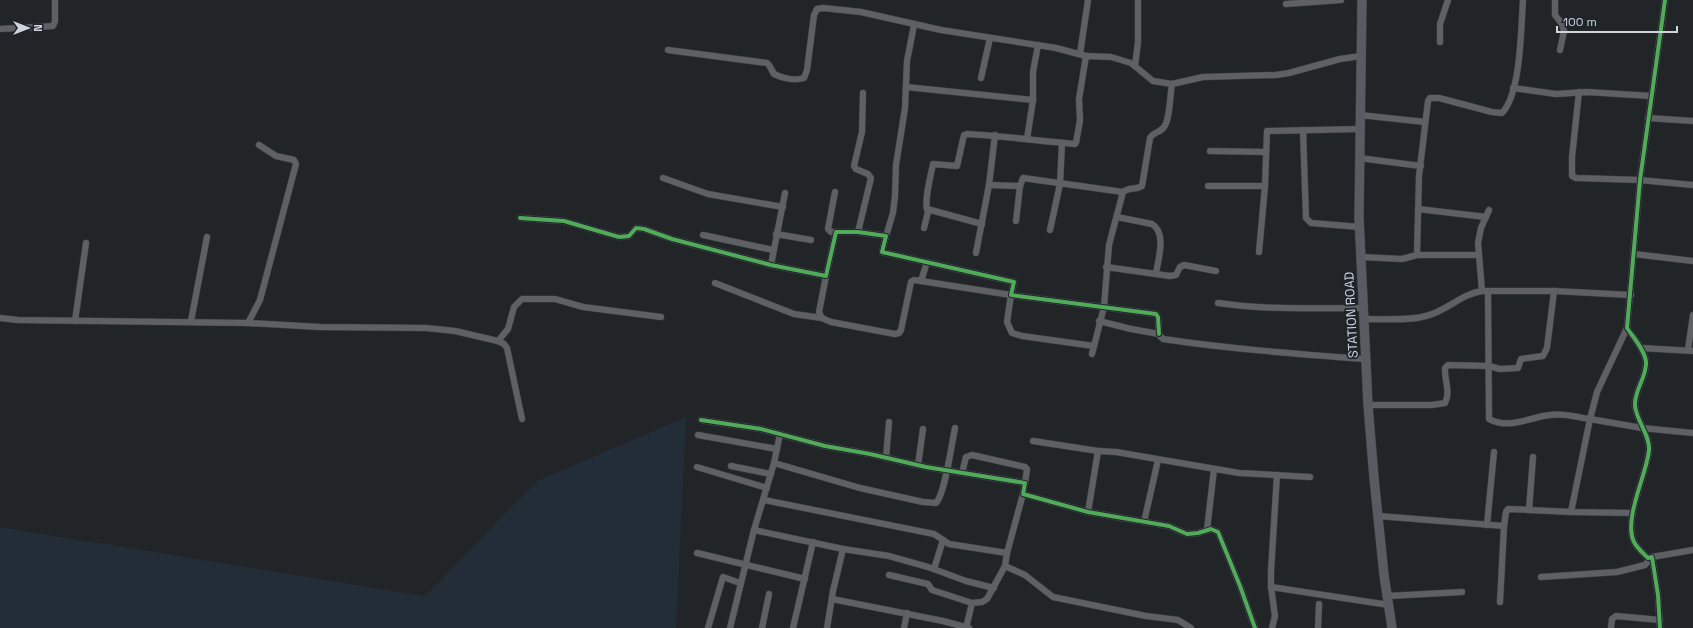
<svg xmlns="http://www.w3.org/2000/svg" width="1693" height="628" viewBox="0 0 1693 628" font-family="'Space Grotesk',sans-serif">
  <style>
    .built { fill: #232d38 }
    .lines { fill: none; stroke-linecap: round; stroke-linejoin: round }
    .minor-casing { stroke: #3f4245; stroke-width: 7 }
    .secondary-casing { stroke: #3f4245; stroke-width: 10 }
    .minor { stroke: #5e6063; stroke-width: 6 }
    .secondary { stroke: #585c60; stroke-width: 9 }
    .cycleway-casing { stroke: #1e242c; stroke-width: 6 }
    .cycleway { stroke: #51ab58; stroke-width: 4 }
    .labels { text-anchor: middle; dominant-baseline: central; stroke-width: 3.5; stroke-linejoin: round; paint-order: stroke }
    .street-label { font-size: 13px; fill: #d0d5da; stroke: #1e242c }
  </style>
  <rect width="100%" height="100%" fill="#222528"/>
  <polygon class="built" points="686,417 676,628 0,628 0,527 425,596 537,481"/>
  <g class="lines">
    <g class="minor-casing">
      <g id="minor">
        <polyline points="1555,0 1555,15 1562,24 1564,31 1560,50"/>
        <polyline points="1286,4 1341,0"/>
        <polyline points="0,29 53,26 55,21 55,0"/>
        <polyline points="1440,42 1440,24 1448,0"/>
        <path d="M668,50L767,63L769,65L774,74C782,78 794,81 804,78L807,70L814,15L817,9L823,8L861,12L941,30L1056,48L1086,56"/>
        <polyline points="1080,54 1088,0"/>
        <polyline points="1135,66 1138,42 1138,0"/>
        <polyline points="981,78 990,38"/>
        <polyline points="906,87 1033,100"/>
        <polyline points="1513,88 1556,94 1587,92 1651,96"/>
        <polyline points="1579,92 1572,157 1572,176 1576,178 1640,180 1693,185"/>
        <polyline points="1360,115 1425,122"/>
        <polyline points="1648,118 1693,121"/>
        <polyline points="1303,130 1306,218 1311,223 1360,227"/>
        <polyline points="1027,139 1033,100 1033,72 1038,45"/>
        <polyline points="259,145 276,156 294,160 296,164 260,300 248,323 320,327 426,328 455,331 498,341 504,344 507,348 522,419"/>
        <polyline points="1210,151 1266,152"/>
        <polyline points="1359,158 1421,166"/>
        <polyline points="663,178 708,194 783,207"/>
        <polyline points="989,185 1020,186"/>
        <polyline points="1208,186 1265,186 1267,131 1360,129"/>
        <polyline points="835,192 828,229 831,232 836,232"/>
        <polyline points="927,209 982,224"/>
        <polyline points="1418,209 1486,217"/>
        <path d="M1117,217L1152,224C1167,233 1158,259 1156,274"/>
        <polyline points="520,218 564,221 619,237 629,236 636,228 644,229 672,239 771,265 826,276 836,232 858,232 886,236 882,252 1014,282 1011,295 1156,314 1158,317 1159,334"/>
        <polyline points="1016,221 1020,186 1023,178 1123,192"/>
        <path d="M924,228L928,212C923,203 931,175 933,164L957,166L964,135L967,134C1003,136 1039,141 1075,144L1076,143L1080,120L1079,99L1086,56L1111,57L1131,63L1153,81L1172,84"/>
        <polyline points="1050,230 1060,184 1062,143"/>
        <polyline points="858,232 871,178 868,174 856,169 854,166 862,132 863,93"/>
        <polyline points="776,234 811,240"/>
        <polyline points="703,235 773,250"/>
        <polyline points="886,236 893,213 895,196 896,165 905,108 907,61 914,25"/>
        <polyline points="1259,252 1265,186"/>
        <polyline points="976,253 989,185 995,135"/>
        <polyline points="1634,254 1693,261"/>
        <path d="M1417,255L1419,176L1428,101L1430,98H1439L1492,112L1502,113C1521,94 1521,27 1523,0"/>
        <polyline points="1361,257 1402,259 1417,255 1479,255"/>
        <polyline points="771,265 785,193"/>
        <polyline points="1106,267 1170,276 1176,275 1180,267 1184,265 1216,271"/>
        <polyline points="826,276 819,312 822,318 831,322 895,334 899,333 901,330 911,282 914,280 921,281 927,262"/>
        <polyline points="921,281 1011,295 1007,322 1012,333 1022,336 1094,346"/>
        <polyline points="715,283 794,314 822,318"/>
        <polyline points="1482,291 1478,243 1481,228 1489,210"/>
        <path d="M1488,291L1489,419C1509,430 1530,417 1550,415C1564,413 1576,417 1590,419L1597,392L1627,328"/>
        <path d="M1218,303C1266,310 1315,308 1364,308"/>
        <path d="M0,318L18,320C95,321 172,322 248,323"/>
        <path d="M1364,319C1384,319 1407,321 1426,316C1447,311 1461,294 1482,291H1554L1631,295"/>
        <polyline points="75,321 86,243"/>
        <polyline points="191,321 207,237"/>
        <path d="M1099,321L1131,329L1159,334L1160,336L1163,339C1230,349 1298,354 1366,359"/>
        <polyline points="498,341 508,329 514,307 522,299 555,299 583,307 661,317"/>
        <polyline points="1641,348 1693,351"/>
        <polyline points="1688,350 1693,315"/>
        <path d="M1092,354L1104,307L1109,245L1123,192C1129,187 1136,190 1142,186L1150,138C1153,132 1160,133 1164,127C1170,120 1170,94 1172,84L1203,77L1276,75L1289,73L1340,59L1361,56"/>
        <path d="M1368,405H1432L1445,403C1451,392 1444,379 1445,368L1448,365L1489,366L1500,369L1518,368L1521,359L1543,356L1547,348L1554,291"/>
        <polyline points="701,420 761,429 825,446 870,454 926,467 1025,483 1023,494 1088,512 1169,526 1187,534 1198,533 1211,529 1218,532 1240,586 1255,628"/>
        <polyline points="698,435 777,449"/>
        <polyline points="1033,441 1098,451"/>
        <polyline points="886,458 889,422"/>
        <path d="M774,463L860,488L923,502L936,503C945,494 952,442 955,428"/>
        <polyline points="918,465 923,429"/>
        <polyline points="731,466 771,474"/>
        <polyline points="697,467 767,488"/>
        <polyline points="962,473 966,457 972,455 1025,467 1027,469 1025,483"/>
        <polyline points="764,500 934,534 949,544 1007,553 1005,566 987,599 982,602 972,603 966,628"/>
        <polyline points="1529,510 1533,457"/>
        <polyline points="1088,512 1098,451 1116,452 1239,473 1310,477"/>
        <polyline points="1633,513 1571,512 1590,419 1642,428 1693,433"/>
        <polyline points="1378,516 1504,526 1500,602"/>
        <polyline points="1144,522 1158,460"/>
        <polyline points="1487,525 1494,452"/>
        <polyline points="1504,526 1506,512 1508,509 1571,512"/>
        <polyline points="754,530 843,549"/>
        <polyline points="1207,530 1214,469"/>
        <polyline points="697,553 805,579"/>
        <polyline points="1007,553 1023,494"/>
        <polyline points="1005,566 1025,575 1053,597 1146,616 1178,620 1191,628"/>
        <polyline points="934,569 943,540"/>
        <polyline points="889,575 928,584 932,590 972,603"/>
        <polyline points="1541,577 1617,572 1645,565 1652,557 1693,550"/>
        <polyline points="1271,587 1389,605"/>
        <polyline points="1388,596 1462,592"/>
        <polyline points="832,599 943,621 969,628"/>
        <polyline points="708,628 723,577 740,583"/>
        <polyline points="730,628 754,530 774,463 780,434"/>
        <polyline points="762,628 769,594"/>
        <polyline points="793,628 813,542"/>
        <polyline points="827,628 833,591 843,549 889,556 928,567 966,581 994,588"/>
        <polyline points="904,628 907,613"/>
        <polyline points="1272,628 1275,616 1271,587 1271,571 1277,475"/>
        <polyline points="1318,628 1319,604"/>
        <polyline points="1611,628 1612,619 1616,616 1660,620"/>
        <path d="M1660,628L1658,595L1652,557L1648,558C1643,553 1637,548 1634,542C1623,519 1647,474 1649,450C1650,435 1637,422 1635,406C1634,390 1647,377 1646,362C1645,350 1633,337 1627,328L1640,180L1665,0"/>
      </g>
    </g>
    <g class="secondary-casing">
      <polyline id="secondary" points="1362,0 1359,217 1368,405 1374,478 1384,575 1392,628"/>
    </g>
    <use href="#minor" class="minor"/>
    <use href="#secondary" class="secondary"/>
    <g class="cycleway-casing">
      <g id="cycleway">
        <polyline points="520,218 564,221 619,237 629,236 636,228 644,229 672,239 771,265 826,276 836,232 858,232 886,236 882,252 1014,282 1011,295 1156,314 1158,317 1159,334"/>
        <polyline points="701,420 761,429 825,446 870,454 926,467 1025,483 1023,494 1088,512 1169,526 1187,534 1198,533 1211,529 1218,532 1240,586 1255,628"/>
        <path d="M1660,628L1658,595L1652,557L1648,558C1643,553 1637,548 1634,542C1623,519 1647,474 1649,450C1650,435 1637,422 1635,406C1634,390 1647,377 1646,362C1645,350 1633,337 1627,328L1640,180L1665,0"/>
      </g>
    </g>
    <use href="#cycleway" class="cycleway"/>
  </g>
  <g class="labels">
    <g class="street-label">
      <text transform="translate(1351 315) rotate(-93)">STATION ROAD</text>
    </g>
  </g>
  <g transform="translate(28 28) rotate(90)" stroke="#1e242c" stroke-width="3" paint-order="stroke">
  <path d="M0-3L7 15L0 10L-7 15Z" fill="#d0d5da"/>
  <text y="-6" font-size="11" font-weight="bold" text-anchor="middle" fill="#d0d5da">N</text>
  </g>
  <path d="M1557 26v6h120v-6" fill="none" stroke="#d0d5da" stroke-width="2"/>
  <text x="1563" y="26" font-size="12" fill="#d0d5da" stroke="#1e242c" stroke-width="3" paint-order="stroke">100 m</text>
</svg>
